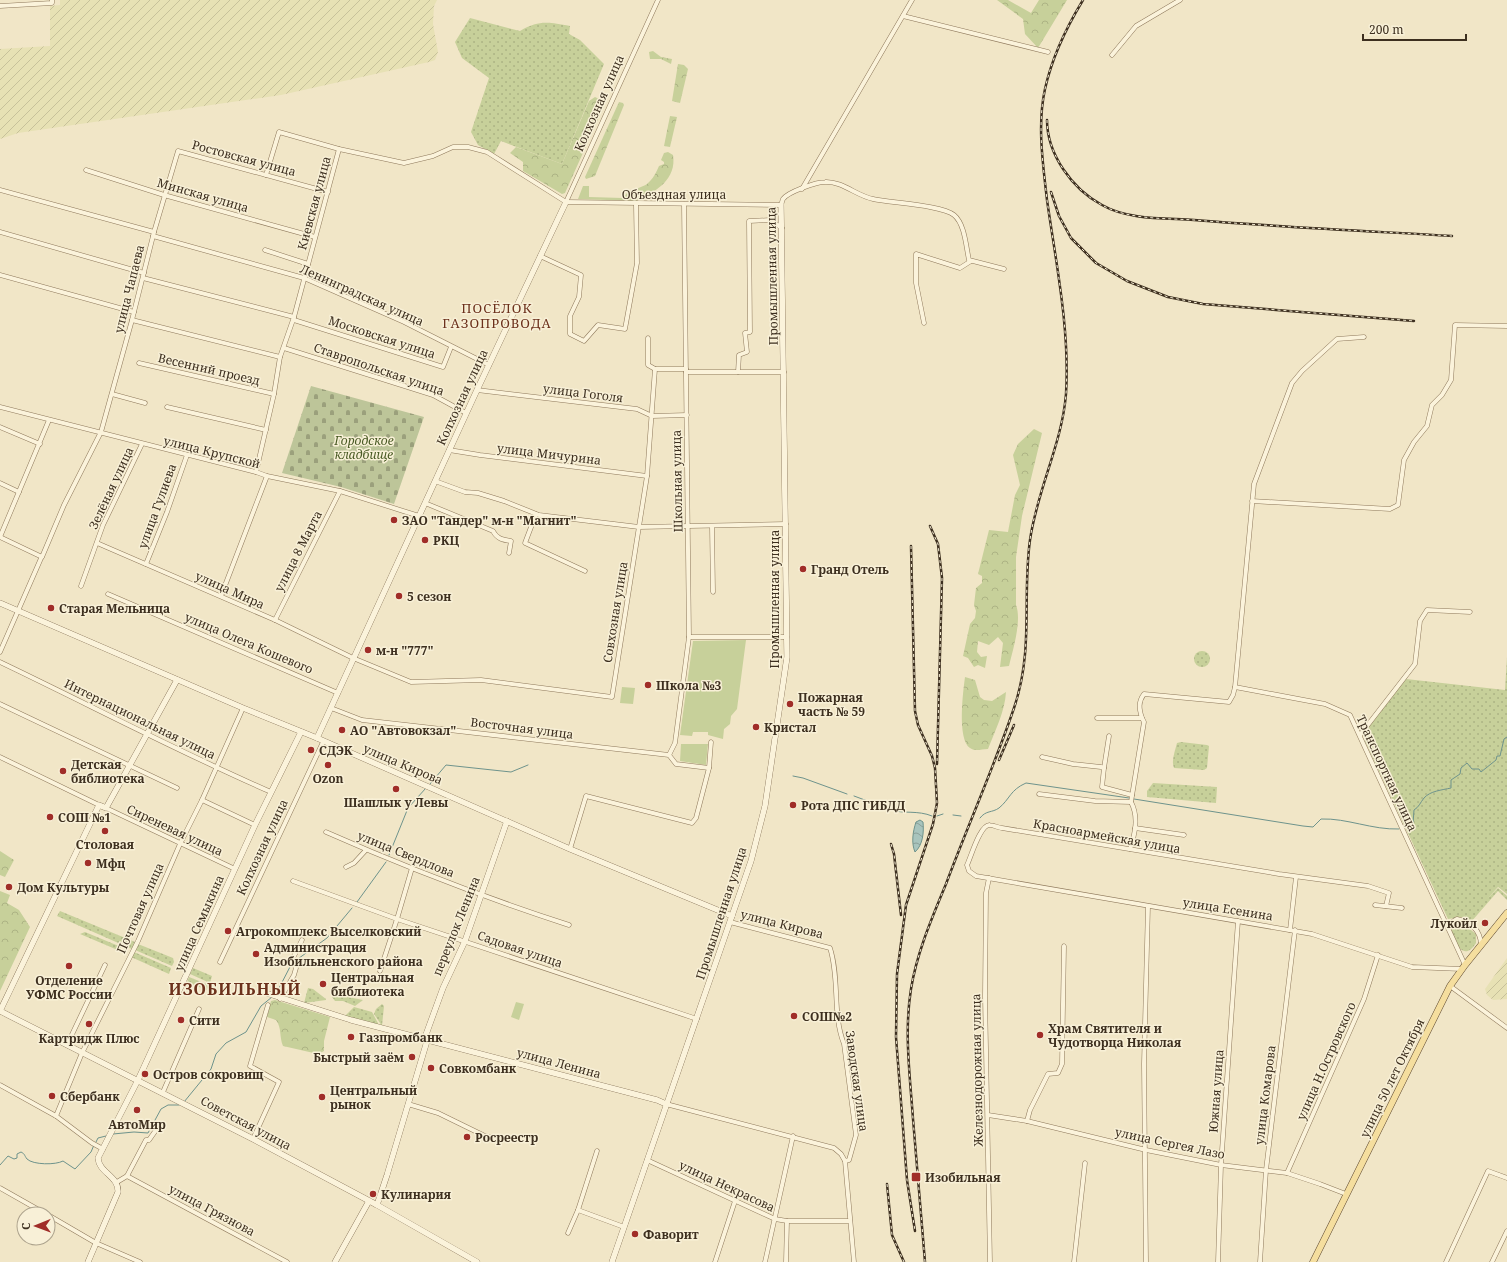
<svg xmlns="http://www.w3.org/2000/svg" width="1507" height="1262" viewBox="0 0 1507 1262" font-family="'Noto Serif',serif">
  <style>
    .farmland { fill: url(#farmland-furrows) }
    .grass { fill: url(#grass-dots) }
    .forest { fill: url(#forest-crowns) }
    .cemetery { fill: url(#cemetery-stones) }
    .pitch { fill: #c7d09a }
    .water { fill: url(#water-waves); stroke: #6e938c }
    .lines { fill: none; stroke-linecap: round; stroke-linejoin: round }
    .stream { stroke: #6e938c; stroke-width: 1 }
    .street-casing { stroke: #8e785b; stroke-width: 5 }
    .secondary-casing { stroke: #70593e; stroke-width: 6 }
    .primary-casing { stroke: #5b462f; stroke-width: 7 }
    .street { stroke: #fbf3db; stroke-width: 4 }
    .secondary { stroke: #fbf3db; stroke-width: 5.5 }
    .primary { stroke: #f5de9e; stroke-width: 6 }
    .rail-casing { stroke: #3d2f1f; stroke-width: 2.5 }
    .rail { stroke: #f8f0d7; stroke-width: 1; stroke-dasharray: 3; stroke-linecap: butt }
    .poi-dot { fill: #a02d28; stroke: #f8f0d7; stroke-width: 1.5 }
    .labels { text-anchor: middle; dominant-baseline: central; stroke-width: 3; stroke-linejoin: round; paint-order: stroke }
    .street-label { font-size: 12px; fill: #3d2f1f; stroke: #f8f0d7 }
    .park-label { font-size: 12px; font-style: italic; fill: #4a5b25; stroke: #f8f0d7 }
    .poi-label { font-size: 12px; font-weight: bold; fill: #3d2f1f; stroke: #f8f0d7; text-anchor: start }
    .neighbourhood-label { font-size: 13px; letter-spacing: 1px; fill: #6c311c; stroke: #f8f0d7 }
    .district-label { font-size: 16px; font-weight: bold; letter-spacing: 1px; fill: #6c311c; stroke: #f8f0d7 }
  </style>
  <defs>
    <pattern id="farmland-furrows" width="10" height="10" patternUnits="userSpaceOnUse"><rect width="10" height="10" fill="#e7e1b4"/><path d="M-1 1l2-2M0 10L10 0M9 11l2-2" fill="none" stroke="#c7c19a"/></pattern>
    <pattern id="grass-dots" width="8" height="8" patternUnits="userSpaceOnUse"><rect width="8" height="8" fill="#c7d09a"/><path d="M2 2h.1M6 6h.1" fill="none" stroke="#acb384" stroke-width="1.8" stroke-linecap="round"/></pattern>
    <pattern id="forest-crowns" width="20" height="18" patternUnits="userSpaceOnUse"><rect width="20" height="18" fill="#c7d09a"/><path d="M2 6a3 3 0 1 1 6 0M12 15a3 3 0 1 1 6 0" fill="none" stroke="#acb384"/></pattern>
    <pattern id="cemetery-stones" width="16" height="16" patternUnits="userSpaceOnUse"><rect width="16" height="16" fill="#bdc599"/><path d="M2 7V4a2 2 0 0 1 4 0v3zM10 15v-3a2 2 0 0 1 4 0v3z" fill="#9ba07c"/></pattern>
    <pattern id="water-waves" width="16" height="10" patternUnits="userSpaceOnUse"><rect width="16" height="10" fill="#a8c4bd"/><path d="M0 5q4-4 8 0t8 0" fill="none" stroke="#8aa099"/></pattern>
  </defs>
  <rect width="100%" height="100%" fill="#f1e6c7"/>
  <g class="farmland">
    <polygon points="60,0 437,0 434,6 433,24 438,52 435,60 429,62 281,95 18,133 0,139 0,49 50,46 50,6 60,5"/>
    <polygon points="1507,958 1507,999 1493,1000 1487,995 1485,989"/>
  </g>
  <g class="grass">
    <path d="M470,18L520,31C539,20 548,22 570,26L569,34L580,40L604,64L562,164L501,141L494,154L478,145L471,132L489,78L462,58L455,42Z"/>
    <circle cx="1202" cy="659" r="8"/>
    <path d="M1507,657V894L1498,887L1488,898L1498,888L1507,896V900L1498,891L1471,922L1461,917L1448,919L1365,741C1364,724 1395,693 1406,679L1505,690Z"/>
    <path d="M1181,742L1207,745L1209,746L1207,768L1204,770L1174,768C1171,761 1175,751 1177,743Z"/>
    <polygon points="1153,783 1217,787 1216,803 1147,797 1147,791"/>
    <polygon points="60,911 135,942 132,949 57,916"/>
    <path d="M1456,921L1462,923L1476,934V943C1463,964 1453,940 1450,927L1452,923Z"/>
    <polygon points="85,932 121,947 120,951 80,934"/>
    <polygon points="138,944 173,958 174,962 172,966 135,950"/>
    <polygon points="134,952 171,968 169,974 131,957"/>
    <polygon points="193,968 212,976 210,983 190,974"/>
    <polygon points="189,977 209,985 207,990 187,982"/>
    <polygon points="308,988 313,989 326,999 326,1000 304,1003"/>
    <polygon points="333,994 363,1000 355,1006 343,1001 335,1001 332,997"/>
    <polygon points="382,1004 384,1006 382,1026 374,1014 376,1009"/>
    <polygon points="354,1007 372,1012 379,1025 345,1016"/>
  </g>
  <g class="forest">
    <polygon points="997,0 1008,0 1031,13 1039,0 1067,0 1038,48 1025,34 1023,19"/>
    <polygon points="653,51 661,57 672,59 671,64 661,59 650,59 649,52"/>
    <polygon points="678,64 684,65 688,69 680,103 672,101"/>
    <polygon points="595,97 603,101 604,106 565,193 562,194 523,171 523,162 510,153 516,147 562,164 589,101"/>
    <polygon points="619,102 623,103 624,105 595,176 586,179 585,177"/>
    <polygon points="670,116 677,117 670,147 664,146"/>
    <path d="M668,152L673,155C677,179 656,192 636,201L578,199L583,186H589V197L623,198C632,186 636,191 647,184C653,179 656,173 659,166L664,164V162L661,160L664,153Z"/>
    <path d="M1034,429L1042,433L1022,516L1016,557V605C1022,620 1013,650 1009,666L1000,667L1003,643L998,637L989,645L978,641L977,652L981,657L987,656L985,668L978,665L974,667L968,658L963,656L970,624L975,618L976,611L974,605L976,588L982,583V576L978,574L989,530L1008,532L1015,495L1020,485L1013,455L1018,444Z"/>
    <path d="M965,677L975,680L980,697L984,700L992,701L1006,692C1005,711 995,731 988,749C981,749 976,752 970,748C957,739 963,692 965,677Z"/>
    <polygon points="0,851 14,860 5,877 0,875"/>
    <polygon points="0,891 10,895 7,903 19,910 30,927 0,991"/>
    <path d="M275,1000L330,1017L324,1041V1051L318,1054L283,1046C279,1037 282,1028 276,1020L267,1017L271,1001Z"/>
  </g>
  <polygon class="cemetery" points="311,386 424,417 394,504 341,487 282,473"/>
  <g class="pitch">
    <polygon points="746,640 737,709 731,716 730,724 724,729 723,739 708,735 708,732 693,732 692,736 680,735 693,641"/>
    <polygon points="622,687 635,688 633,704 620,703"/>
    <polygon points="681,744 708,744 706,765 680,761"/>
    <polygon points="516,1002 524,1004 519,1020 511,1017"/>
  </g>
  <path class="water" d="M920,820L923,822C924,832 923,845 915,852C911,843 913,831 916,822Z"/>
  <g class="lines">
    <g class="stream">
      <polyline points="793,776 803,778 847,794"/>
      <polyline points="430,784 446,765 511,772 528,765"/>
      <path d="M854,796C867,801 880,805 892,810C903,814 918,810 932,816"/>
      <path d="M1134,799L1303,826L1313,827L1321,819C1347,818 1372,830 1399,829"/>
      <polyline points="953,815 961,816"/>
      <polyline points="937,816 943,814"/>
      <path d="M980,818C986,810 992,813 999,808C1010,799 1010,790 1026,783L1129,798"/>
      <path d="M1407,826L1413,824L1414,810C1419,807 1420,803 1424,798C1430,791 1442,790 1451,788V780L1460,774L1461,768L1467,763L1472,769H1479L1481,772L1496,760L1497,756H1500L1504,739L1507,737"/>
      <polyline points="389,855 408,808 426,788"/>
      <polyline points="357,902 386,862"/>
      <polyline points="295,961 327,938 352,908"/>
      <polyline points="276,994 292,963"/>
      <polyline points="184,1102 211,1069 216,1054 226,1043 246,1032 261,1006 272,997"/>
      <polyline points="113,1134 134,1132 148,1133 161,1109 168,1105 179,1105"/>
      <polyline points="96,1142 98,1138 106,1136"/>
      <path d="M0,1165L8,1156L14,1159L17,1158V1154L21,1152C25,1154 24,1155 27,1159C33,1165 56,1165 63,1161L75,1169L91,1152L94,1145"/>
    </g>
    <g class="street-casing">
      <g id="street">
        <polyline points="0,6 52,3 52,0"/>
        <polyline points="903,16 1048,52"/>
        <polyline points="1112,55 1136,26 1180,0"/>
        <polyline points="86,170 164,195 315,237"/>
        <polyline points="266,175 279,132 339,149 404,163 433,156 453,147 468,147 487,152 566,202"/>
        <polyline points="802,189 912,0"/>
        <polyline points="0,190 154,232"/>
        <path d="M566,202L781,205C782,203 782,201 783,199C788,192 816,182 825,182C842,181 857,196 873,199C891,203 942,205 954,215C965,224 966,247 969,260L1004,269"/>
        <polyline points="566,202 658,0"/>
        <polyline points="0,232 144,273"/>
        <polyline points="153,236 304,278 404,322 489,365"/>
        <polyline points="265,250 308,264"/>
        <polyline points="540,256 581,275 579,297 570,316 570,334 584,341 598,325 625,329 637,263 636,205"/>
        <polyline points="0,275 134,312"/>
        <polyline points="143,278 294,317"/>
        <polyline points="132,320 280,357"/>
        <polyline points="294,320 443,367 451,347"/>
        <polyline points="924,323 916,283 916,254 960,268 971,261"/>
        <polyline points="1364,337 1337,339 1302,371 1292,383 1254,484 1235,687 1325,704 1350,715 1465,965"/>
        <polyline points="284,348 433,395 466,413"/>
        <polyline points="139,363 274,394"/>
        <polyline points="655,369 686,369"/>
        <polyline points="686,372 784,372"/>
        <polyline points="738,372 739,355 747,352 745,333 750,332 749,221 770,220 782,228"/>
        <polyline points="477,390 637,409 652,416 687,415"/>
        <polyline points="112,394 145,403"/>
        <polyline points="0,407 256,472 267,476 340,491 419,516"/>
        <polyline points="167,407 266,430"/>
        <polyline points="0,427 40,444"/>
        <polyline points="449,450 480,455 647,476"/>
        <polyline points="256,472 274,394 280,357 294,317 339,149"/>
        <polyline points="435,481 465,492 478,493 504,501 539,515 639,527 786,524"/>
        <polyline points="0,483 19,492"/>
        <polyline points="1252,501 1390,509 1398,505 1404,460 1414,442 1427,426 1432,405 1442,395 1451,380 1455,325 1507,326"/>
        <path d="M425,503L493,531C497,539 503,540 511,541L509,553"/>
        <polyline points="536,514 525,543 585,571"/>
        <polyline points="712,526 713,592"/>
        <polyline points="0,537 42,557 64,505 101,432 132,320 154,232 178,151 328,192"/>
        <polyline points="0,537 49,420"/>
        <polyline points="97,543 275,620 353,658 411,682 481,680 612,697 647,476 655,369 648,365 648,338"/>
        <polyline points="146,564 167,512 187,455"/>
        <polyline points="81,586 103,525 142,444"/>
        <polyline points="108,594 338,693"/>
        <polyline points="221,596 267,476"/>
        <polyline points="275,620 340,491"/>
        <polyline points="689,637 787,637"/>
        <polyline points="0,652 42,556"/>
        <path d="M0,662C90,705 179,752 271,792"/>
        <polyline points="0,704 177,788"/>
        <polyline points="331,708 362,720 669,755 676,764 709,768"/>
        <path d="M1097,718H1142L1144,722L1131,802C1139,817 1135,834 1130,849"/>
        <path d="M1142,718C1139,709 1138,702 1144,694L1229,702L1233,695L1235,687"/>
        <polyline points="1360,735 1415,664 1420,621 1427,610 1470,612"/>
        <polyline points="669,755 675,743 689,637 684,204"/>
        <polyline points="0,757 99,805"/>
        <polyline points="1042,757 1073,764 1101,767 1104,768 1102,787 1132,795"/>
        <polyline points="1104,768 1109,736"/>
        <polyline points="1039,794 1095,801 1131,802"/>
        <polyline points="202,800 255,825"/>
        <polyline points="106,808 235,869"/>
        <polyline points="1135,828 1184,835"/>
        <path d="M326,832C405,867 486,898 569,925"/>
        <polyline points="570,849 586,796 692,823 696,818 709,768 711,742"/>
        <polyline points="346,867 354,863 366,850"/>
        <polyline points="989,878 986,893 985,996 990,1262"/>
        <polyline points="293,881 397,919 697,1019"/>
        <polyline points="1375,905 1402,908"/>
        <path d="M1386,906L1389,893L1368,886L1279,874L1002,828C999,828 993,825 990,825C980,824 971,857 967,865L969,871L976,876L1312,934L1412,967L1462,969"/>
        <path d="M730,922L830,948C840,979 832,1014 844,1044L856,1135L849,1160L845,1161"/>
        <path d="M1447,925L1457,919C1471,922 1480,930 1481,944"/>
        <polyline points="1290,930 1296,877"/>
        <polyline points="220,962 323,742"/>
        <polyline points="380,971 397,919 412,868"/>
        <polyline points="1450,986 1507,1028"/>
        <polyline points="280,999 294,975 296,968 292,960 302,940"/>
        <polyline points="67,1045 105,965"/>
        <polyline points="0,1085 56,1116 92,1143 103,1149"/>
        <polyline points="163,1092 199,1009"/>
        <polyline points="408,1104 438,1113 485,1136 501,1140"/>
        <polyline points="666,1104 834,1148 841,1154 845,1161 854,1262"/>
        <polyline points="988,1115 1027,1121 1146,1150 1221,1165 1287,1173 1320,1184 1346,1194"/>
        <polyline points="56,1116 82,1053 138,941 180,844 202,800 243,708"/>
        <polyline points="1027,1121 1030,1110 1048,1074 1058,1073 1062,1064 1064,946"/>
        <polyline points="253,1139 279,1082 250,1066 268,1005"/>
        <polyline points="647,1160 775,1219 787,1221 850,1221"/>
        <polyline points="1287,1173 1364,999 1378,955"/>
        <polyline points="127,1176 287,1262"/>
        <polyline points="117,1182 127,1176 146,1140 149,1140 156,1130"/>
        <polyline points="0,1188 46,1214"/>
        <polyline points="578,1210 624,1227"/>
        <polyline points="48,1215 96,1243 140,1262"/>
        <polyline points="568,1233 578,1210 597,1151"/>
        <polyline points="715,1262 735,1201"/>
        <polyline points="765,1262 793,1136"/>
        <polyline points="786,1262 787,1221"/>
        <polyline points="1074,1262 1085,1163"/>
        <polyline points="1146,1262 1144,1064 1148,906"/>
        <polyline points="1218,1262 1221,1165 1238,921"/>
        <polyline points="1260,1262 1266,1170 1295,930"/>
        <polyline points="1446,1262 1488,1171 1507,1178"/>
        <polyline points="1492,1262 1507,1231"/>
      </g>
    </g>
    <g class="secondary-casing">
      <g id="secondary">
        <polyline points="0,603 243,708 317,738 570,849 732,916"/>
        <polyline points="317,738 477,390 566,202"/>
        <polyline points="263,992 351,1020 657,1100 666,1104"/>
        <polyline points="0,1011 253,1139 377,1205 477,1262"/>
        <polyline points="0,1011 99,805 106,808 177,680"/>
        <polyline points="424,1040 443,988 465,941 507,821"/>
        <polyline points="377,1205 387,1175 427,1041"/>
        <path d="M88,1262L118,1192C119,1176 99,1173 98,1158L138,1080L255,825L301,732"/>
        <polyline points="335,1262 369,1201"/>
        <polyline points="612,1262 751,861 765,806 787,657 781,205"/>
      </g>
    </g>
    <g class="primary-casing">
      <polyline id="primary" points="1313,1262 1450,986 1465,965 1507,913"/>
    </g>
    <use href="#street" class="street"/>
    <use href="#secondary" class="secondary"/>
    <use href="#primary" class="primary"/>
    <g class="rail-casing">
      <g id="rail">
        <path d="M1047,120C1047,154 1072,189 1102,205C1128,220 1165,218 1194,220C1280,227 1366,231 1452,236"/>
        <polyline points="1051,192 1059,216 1071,238 1096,263 1127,281 1168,297 1203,304 1414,321"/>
        <polyline points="930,526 938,544 942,578 937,764"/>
        <polyline points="911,546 915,711 918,725 932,756 935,768 937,803 933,824 906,905 897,974 896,1037 907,1180 915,1231"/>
        <polyline points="999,760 1014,725"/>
        <polyline points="891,844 894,854 901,915"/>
        <polyline points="887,1184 892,1235 904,1262"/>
        <path d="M925,1262C921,1214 917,1167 913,1119C910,1076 904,1032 911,989C917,952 932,918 946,884C968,825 994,767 1014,708C1034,649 1022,598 1030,540C1037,490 1062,444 1066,394C1070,330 1056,263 1047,200C1043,164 1037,125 1045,89C1052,57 1066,28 1083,0"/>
      </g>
    </g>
    <use href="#rail" class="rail"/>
  </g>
  <g class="poi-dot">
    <circle cx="394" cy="520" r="4"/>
    <circle cx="425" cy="540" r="4"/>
    <circle cx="803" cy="569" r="4"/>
    <circle cx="399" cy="596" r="4"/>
    <circle cx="51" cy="608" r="4"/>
    <circle cx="368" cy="650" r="4"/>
    <circle cx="648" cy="685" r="4"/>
    <circle cx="790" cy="704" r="4"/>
    <circle cx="756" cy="727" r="4"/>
    <circle cx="342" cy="730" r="4"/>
    <circle cx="311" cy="750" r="4"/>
    <circle cx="328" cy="765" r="4"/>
    <circle cx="63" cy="771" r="4"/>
    <circle cx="396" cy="789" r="4"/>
    <circle cx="793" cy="805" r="4"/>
    <circle cx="50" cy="817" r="4"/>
    <circle cx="105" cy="831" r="4"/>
    <circle cx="88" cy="863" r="4"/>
    <circle cx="9" cy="887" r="4"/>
    <circle cx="1485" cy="923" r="4"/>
    <circle cx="228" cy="931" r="4"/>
    <circle cx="256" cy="954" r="4"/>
    <circle cx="69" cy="966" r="4"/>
    <circle cx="323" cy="984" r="4"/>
    <circle cx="794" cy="1016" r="4"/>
    <circle cx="181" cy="1020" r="4"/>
    <circle cx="89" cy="1024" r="4"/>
    <circle cx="1040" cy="1035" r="4"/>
    <circle cx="351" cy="1037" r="4"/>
    <circle cx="412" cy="1057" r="4"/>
    <circle cx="431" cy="1068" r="4"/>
    <circle cx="145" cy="1074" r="4"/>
    <circle cx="52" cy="1096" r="4"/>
    <circle cx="322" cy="1097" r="4"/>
    <circle cx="137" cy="1110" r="4"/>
    <circle cx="467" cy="1137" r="4"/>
    <rect x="911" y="1172" width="10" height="10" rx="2"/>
    <circle cx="373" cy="1194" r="4"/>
    <circle cx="635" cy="1234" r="4"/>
  </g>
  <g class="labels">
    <g class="street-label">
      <text transform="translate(599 103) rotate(-66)">Колхозная улица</text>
      <text transform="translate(244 158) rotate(15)">Ростовская улица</text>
      <text x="674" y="194">Объездная улица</text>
      <text transform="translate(203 195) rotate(16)">Минская улица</text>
      <text transform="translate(314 203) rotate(-75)">Киевская улица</text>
      <text transform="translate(772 276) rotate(-91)">Промышленная улица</text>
      <text transform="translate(129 289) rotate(-76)">улица Чапаева</text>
      <text transform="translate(362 295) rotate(24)">Ленинградская улица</text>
      <text transform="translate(382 337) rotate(18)">Московская улица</text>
      <text transform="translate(209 369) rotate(13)">Весенний проезд</text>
      <text transform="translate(379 369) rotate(19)">Ставропольская улица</text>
      <text transform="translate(583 393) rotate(7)">улица Гоголя</text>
      <text transform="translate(462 397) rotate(-65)">Колхозная улица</text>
      <text transform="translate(212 452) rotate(14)">улица Крупской</text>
      <text transform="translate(549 454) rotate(7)">улица Мичурина</text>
      <text transform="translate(677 481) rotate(-91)">Школьная улица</text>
      <text transform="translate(111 488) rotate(-65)">Зелёная улица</text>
      <text transform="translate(157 506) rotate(-70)">улица Гулиева</text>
      <text transform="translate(298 551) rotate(-63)">улица 8 Марта</text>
      <text transform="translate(230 590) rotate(24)">улица Мира</text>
      <text transform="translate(774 599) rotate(-90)">Промышленная улица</text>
      <text transform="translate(615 612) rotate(-81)">Совхозная улица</text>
      <text transform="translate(249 643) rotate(23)">улица Олега Кошевого</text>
      <text transform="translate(140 719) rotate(26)">Интернациональная улица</text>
      <text transform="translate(522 728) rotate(7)">Восточная улица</text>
      <text transform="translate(403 764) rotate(23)">улица Кирова</text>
      <text transform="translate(1387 773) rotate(65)">Транспортная улица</text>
      <text transform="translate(175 830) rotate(25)">Сиреневая улица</text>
      <text transform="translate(1107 836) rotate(10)">Красноармейская улица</text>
      <text transform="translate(262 847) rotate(-65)">Колхозная улица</text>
      <text transform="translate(406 854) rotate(22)">улица Свердлова</text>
      <text transform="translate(140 908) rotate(-66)">Почтовая улица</text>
      <text transform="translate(1228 909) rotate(9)">улица Есенина</text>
      <text transform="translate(721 913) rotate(-72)">Промышленная улица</text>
      <text transform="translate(199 923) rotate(-66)">улица Семыкина</text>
      <text transform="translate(782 924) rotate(14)">улица Кирова</text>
      <text transform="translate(456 926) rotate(-68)">переулок Ленина</text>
      <text transform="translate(520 949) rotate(19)">Садовая улица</text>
      <text transform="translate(1326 1061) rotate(-66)">улица Н.Островского</text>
      <text transform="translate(559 1063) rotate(15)">улица Ленина</text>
      <text transform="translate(977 1070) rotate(-91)">Железнодорожная улица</text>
      <text transform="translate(1392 1078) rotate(-64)">улица 50 лет Октября</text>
      <text transform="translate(857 1081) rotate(82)">Заводская улица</text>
      <text transform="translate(1216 1091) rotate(-86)">Южная улица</text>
      <text transform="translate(1265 1095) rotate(-83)">улица Комарова</text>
      <text transform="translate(246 1123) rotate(28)">Советская улица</text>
      <text transform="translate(1170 1143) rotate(12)">улица Сергея Лазо</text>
      <text transform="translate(727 1186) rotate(25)">улица Некрасова</text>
      <text transform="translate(212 1210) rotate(28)">улица Грязнова</text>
    </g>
    <g class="park-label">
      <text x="364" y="440">Городское<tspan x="364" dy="14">кладбище</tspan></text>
    </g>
    <g class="poi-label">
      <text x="402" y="520">ЗАО "Тандер" м-н "Магнит"</text>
      <text x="433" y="540">РКЦ</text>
      <text x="811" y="569">Гранд Отель</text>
      <text x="407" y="596">5 сезон</text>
      <text x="59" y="608">Старая Мельница</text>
      <text x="376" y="650">м-н "777"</text>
      <text x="656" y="685">Школа №3</text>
      <text x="798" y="697">Пожарная<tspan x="798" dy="14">часть № 59</tspan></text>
      <text x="764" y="727">Кристал</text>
      <text x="350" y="730">АО "Автовокзал"</text>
      <text x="319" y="750">СДЭК</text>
      <text x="71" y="764">Детская<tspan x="71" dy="14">библиотека</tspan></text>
      <text x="328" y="778" text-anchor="middle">Ozon</text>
      <text x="396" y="802" text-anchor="middle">Шашлык у Левы</text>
      <text x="801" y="805">Рота ДПС ГИБДД</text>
      <text x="58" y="817">СОШ №1</text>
      <text x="105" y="844" text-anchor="middle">Столовая</text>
      <text x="96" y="863">Мфц</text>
      <text x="17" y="887">Дом Культуры</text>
      <text x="1477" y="923" text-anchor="end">Лукойл</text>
      <text x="236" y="931">Агрокомплекс Выселковский</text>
      <text x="264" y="947">Администрация<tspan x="264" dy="14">Изобильненского района</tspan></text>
      <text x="331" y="977">Центральная<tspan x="331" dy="14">библиотека</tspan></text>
      <text x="69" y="980" text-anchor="middle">Отделение<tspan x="69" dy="14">УФМС России</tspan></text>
      <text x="802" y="1016">СОШ№2</text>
      <text x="189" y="1020">Сити</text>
      <text x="1048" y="1028">Храм Святителя и<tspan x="1048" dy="14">Чудотворца Николая</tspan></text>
      <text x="359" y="1037">Газпромбанк</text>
      <text x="89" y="1038" text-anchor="middle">Картридж Плюс</text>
      <text x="404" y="1057" text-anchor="end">Быстрый заём</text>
      <text x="439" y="1068">Совкомбанк</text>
      <text x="153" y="1074">Остров сокровищ</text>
      <text x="330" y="1090">Центральный<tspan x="330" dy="14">рынок</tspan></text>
      <text x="60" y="1096">Сбербанк</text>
      <text x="137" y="1124" text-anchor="middle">АвтоМир</text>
      <text x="475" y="1137">Росреестр</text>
      <text x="925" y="1177">Изобильная</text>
      <text x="381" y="1194">Кулинария</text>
      <text x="643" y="1234">Фаворит</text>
    </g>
    <g class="neighbourhood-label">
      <text x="497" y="308">ПОСЁЛОК<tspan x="497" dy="15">ГАЗОПРОВОДА</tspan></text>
    </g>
    <g class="district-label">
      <text x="235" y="989">ИЗОБИЛЬНЫЙ</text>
    </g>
  </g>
  <g transform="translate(36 1226) rotate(269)"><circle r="19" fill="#f8f0d7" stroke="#ada38d"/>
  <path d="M0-3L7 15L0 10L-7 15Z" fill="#a02d28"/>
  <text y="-6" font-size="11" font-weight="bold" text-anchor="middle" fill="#3d2f1f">С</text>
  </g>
  <path d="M1363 34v6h103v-6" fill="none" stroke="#3d2f1f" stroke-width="2"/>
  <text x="1369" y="34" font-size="12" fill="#3d2f1f" stroke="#f8f0d7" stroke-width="3" paint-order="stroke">200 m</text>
</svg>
